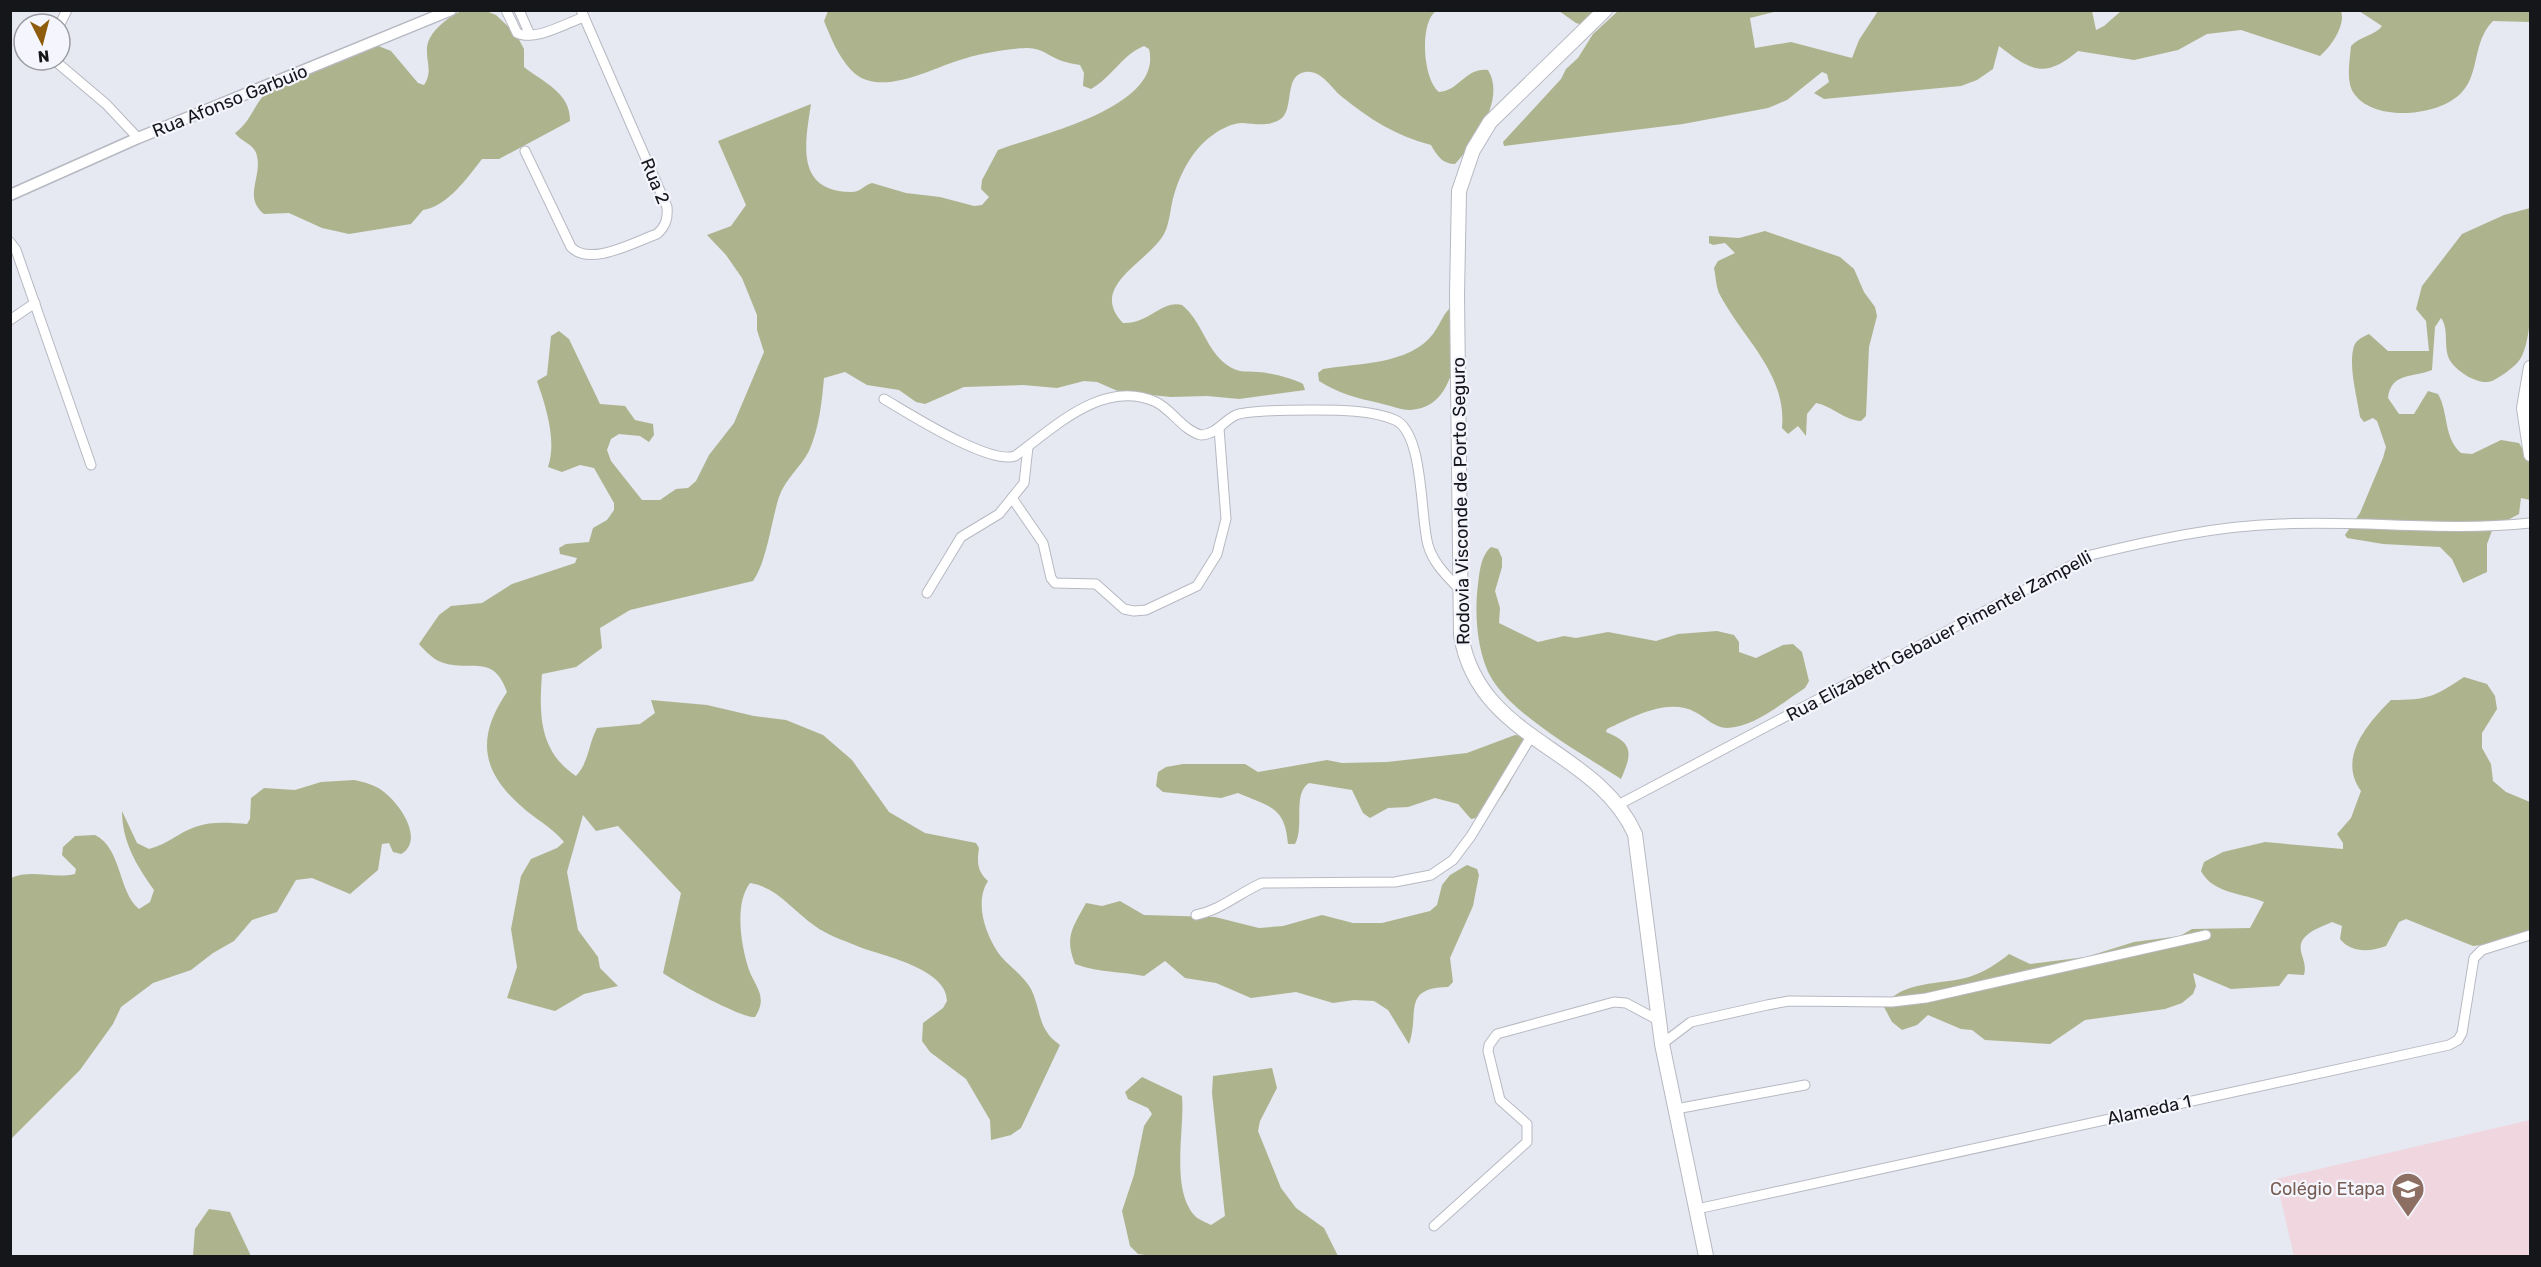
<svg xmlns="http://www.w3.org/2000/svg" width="2541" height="1267" viewBox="0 0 2541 1267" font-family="Rubik,sans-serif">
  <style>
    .education { fill: #f0d7df }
    .forest { fill: #adb48d }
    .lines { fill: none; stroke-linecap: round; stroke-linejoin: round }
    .minor-casing { stroke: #b7b9c2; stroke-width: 11 }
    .tertiary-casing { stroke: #b7b9c2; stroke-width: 13 }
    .secondary-casing { stroke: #b7b9c2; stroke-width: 14 }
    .primary-casing { stroke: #b7b9c2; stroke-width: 16 }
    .minor { stroke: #fff; stroke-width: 9 }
    .tertiary { stroke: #fff; stroke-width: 10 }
    .secondary { stroke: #fff; stroke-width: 12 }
    .primary { stroke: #fff; stroke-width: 14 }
    .labels { text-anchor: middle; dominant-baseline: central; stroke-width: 4.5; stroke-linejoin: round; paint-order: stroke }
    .street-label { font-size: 18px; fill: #151619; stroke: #f4f5fd }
    .education-label { font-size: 18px; fill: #785e54; stroke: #f4f5fd; text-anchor: end }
  </style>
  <rect width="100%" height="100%" fill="#e6e8f2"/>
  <polygon class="education" points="2530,1120 2530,1256 2294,1256 2276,1179"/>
  <g class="forest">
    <path d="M462,11H486L496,15L516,34L524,49V67C544,83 570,92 570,121L499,159H482C467,178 448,206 423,210L411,224L349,234L322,228L289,213L264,214C243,197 262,178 257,156C255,144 241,142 235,133C254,119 253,101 275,85L376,45L391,51L418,83L424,85C433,71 426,63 427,48C428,32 449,16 462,11Z"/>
    <path d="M828,11H1436C1419,23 1423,80 1439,92C1459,91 1466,67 1488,70C1506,99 1475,142 1455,164C1443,164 1437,156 1431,145C1396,136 1369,119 1341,96C1330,87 1322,70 1305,72C1284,75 1294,107 1282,118C1270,127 1256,124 1243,123C1231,123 1219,130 1210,137C1190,152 1177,180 1172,203C1170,212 1169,225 1164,234C1149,262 1087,286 1123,323C1150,324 1161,300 1182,305C1202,321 1206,350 1227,365C1238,373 1245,371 1258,372C1268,372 1295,379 1303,384L1305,390L1239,399L1207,396L1171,397L1120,392L1097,382L1084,381L1057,388L1023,385L964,387L925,404L916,402L899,390L867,385L845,372L824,378C822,401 819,429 809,451C801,467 785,479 779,497C771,522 767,561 753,581L630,610L600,628L602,648L576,667L542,674C539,715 539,751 576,776C589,762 588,745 597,728L640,724L655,713L651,700L707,705L754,716L786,720L823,735L852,760L889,812L925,833L976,843L979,848C977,862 977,871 988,881C975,901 984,931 997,951C1006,965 1023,974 1031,989C1042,1012 1037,1029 1060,1045L1021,1128L1011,1135L991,1140L990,1120L966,1079L930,1052L922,1041L923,1023L943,1008L947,1001C947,968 882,956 857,946C843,940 827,935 815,926C793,911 777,887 750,883C734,904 741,946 749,970C756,988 768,997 755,1017C743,1019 675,982 663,973L681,893L618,826L596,831L583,815L567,872L578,930L598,957L600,968L618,986L584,994L555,1011L507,998L517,967L511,929L521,876L531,859L557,848L564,842C552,827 535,819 521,806C480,770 477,736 507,692C493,652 470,673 441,662C433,659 425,651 419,644L439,615L451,606L482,603L512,584L575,563L577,558L560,554L559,548L566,544L589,542L593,528L607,520L614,510V503L594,468L580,465L562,472L548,467C557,441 546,407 537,381L547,375L551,336L559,331L569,339L600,404L625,406L635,420L653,424L654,435L649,442L640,436L619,434L611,439L607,450L611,461L642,500H660L676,489L688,488L696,481L709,455L734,423L764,352L757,330V315L742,278L726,255L707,235L731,226L746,205L718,141L811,104C805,144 795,191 851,192C861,192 864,185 872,183L906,193L940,197L974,206L982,205L989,197L981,189L982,180L998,150C1037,135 1164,108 1149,49L1144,46C1123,54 1111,78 1091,89L1083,86L1084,73L1080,65C1075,64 1068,63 1062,61C1050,57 1042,48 1028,48C1010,48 977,54 960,60C930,69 878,99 851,70C838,56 831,38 824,21Z"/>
    <polygon points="1559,11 1605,11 1583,25 1576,23"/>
    <path d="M2341,11C2346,25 2331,47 2320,56L2241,30L2207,34L2178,50L2134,60L2078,51C2045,79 2031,71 1999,46L1993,69L1977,80L1961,86L1824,99L1814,93L1829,82L1827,74L1822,72L1787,100L1768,108L1683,124L1504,146L1503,142L1561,79L1566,69L1578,58L1593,34L1618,11H1778L1750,18L1755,48L1791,42L1852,58L1859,40L1878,11H2092L2096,30L2104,26L2121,11Z"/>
    <path d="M2359,11H2530V22L2493,21C2472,42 2480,73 2462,92C2440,117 2372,123 2353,92C2346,80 2350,59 2351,46C2360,36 2376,35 2382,26Z"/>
    <path d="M2530,208C2530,240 2538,340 2518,362C2513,368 2499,378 2492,381C2479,386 2458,372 2451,362C2442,349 2450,330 2441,318L2435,327L2432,370C2413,378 2391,372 2388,398L2399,414H2414L2428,391L2438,394C2449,413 2443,437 2461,453L2472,454L2501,440L2519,443L2530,461V500L2521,498L2519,514L2493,528L2487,544V572L2463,583L2452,559L2440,547L2383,544L2347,538L2345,535L2360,513L2383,458L2386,447L2377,421L2373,418L2364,422L2360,417C2357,396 2348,366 2354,346C2357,339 2363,337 2369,334L2388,351H2429L2426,321L2416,309L2422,286L2462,234L2504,215Z"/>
    <path d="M1765,231L1840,257L1854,269L1864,292L1875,307L1877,316L1869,347L1866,416L1861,421C1844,420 1832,406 1816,403L1807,414L1806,436L1798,426L1788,434L1782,428C1787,374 1744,340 1720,295C1716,288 1716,277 1714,268L1718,261L1735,253L1725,243L1713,245L1709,243V236L1739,238Z"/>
    <path d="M1455,304C1460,338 1459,408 1410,410C1400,410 1389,405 1379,403C1356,398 1338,393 1319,381L1318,373L1323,369C1358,363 1409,365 1433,334C1442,322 1443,312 1455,304Z"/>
    <path d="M1491,547L1498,549L1502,558V567L1495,591L1500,608L1499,623L1538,642L1564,636L1576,638L1608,632L1656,641L1678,634L1717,631L1734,635L1739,642V652L1756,658L1783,645L1793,644L1802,652L1809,681L1805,688C1783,702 1755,727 1727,728C1715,728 1705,717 1695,712C1668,697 1631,718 1607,729L1606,732C1634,743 1632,754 1621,779C1584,755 1514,716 1492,679C1478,656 1475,620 1477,594C1479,579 1479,557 1491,547Z"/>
    <path d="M2464,677L2487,684L2495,696L2497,709L2482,733V748L2491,764L2493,781L2506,792L2530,802V934L2504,942L2473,946L2406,919L2399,922L2386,946C2370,952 2351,953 2340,939L2342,926L2332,922C2317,929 2295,935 2302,955C2304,962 2306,967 2304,975L2288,974L2279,986L2231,989L2193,973L2196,986L2193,994L2182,1003L2165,1009L2085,1020L2050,1044L1985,1040L1972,1030L1961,1029L1928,1015L1917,1025L1902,1030L1892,1022L1884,1007C1900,980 1942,985 1969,977C1984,972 1997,964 2009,954L2030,964L2086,957L2134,942L2180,936L2192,929L2250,928L2264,902C2243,893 2213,894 2201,871L2204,862L2223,852L2265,842L2343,849V843L2337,834L2351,818L2361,791C2337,758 2368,723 2391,700C2428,700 2434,697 2464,677Z"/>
    <path d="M1515,735L1521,736L1524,740C1523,764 1498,816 1471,819L1458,804L1435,798L1408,807L1388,808L1370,818L1363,813L1352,790L1309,783C1292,794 1305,827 1295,844H1288C1285,806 1270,807 1238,793L1221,798L1163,792L1156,786L1158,772L1166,767L1183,764H1245L1258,772L1327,760L1342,763L1387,762L1467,753Z"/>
    <path d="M354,780C364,782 376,785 384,792C400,804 425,840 401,854L393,852L389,843L382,844L378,870L350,894L312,878L296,880L277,912L252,920L234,941L213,953L191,970L153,983L121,1007L113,1024L80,1070L11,1139V878C31,869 53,879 75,874L76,869L62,855L63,847L75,836L95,835C122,848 118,892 139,909L150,902L154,890C137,866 122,842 122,811L137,843L149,849C168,844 180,832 195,827C212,821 230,823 247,824L250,819L251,798L264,788L295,790L321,782Z"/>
    <path d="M1467,865L1477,869L1479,875L1473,906L1450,958L1453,982L1448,987C1401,988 1420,1013 1409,1044L1388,1010L1374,1001L1354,1000L1333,1003L1296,992L1251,998L1216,983L1185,978L1165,961L1144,976C1119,971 1100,973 1075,964C1064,937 1073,927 1086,903L1102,906L1120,901L1144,915L1215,917L1259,928L1283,926L1322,915L1353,923H1382L1430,911L1437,905L1442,885L1450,875Z"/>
    <path d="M1272,1068L1277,1088L1260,1121L1258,1131L1281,1188L1296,1208L1324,1228L1338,1256H1153L1138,1254L1130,1246L1122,1211L1134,1175L1144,1126L1152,1114L1148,1108L1128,1099L1125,1092L1142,1077L1182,1096C1185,1129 1170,1189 1195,1216C1199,1220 1206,1222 1211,1225L1225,1216L1212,1093L1213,1076Z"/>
    <polygon points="209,1209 230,1212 251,1256 193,1256 195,1229"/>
  </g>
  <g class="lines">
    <g class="minor-casing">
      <g id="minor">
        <path d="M506,10L517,33C535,42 566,23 584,17"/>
        <polyline points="519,10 530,35"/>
        <polyline points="60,24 67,10"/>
        <polyline points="54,60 106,104 138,138"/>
        <polyline points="38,62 39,60"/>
        <path d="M525,151L571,247C590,267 634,242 657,234C666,226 668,218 667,207L581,10"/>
        <polyline points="10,242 16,250 91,465"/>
        <polyline points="10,320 35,303"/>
        <path d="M884,399C910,414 989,465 1015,456C1054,428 1103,378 1156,402C1172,410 1184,431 1201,435C1217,434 1223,421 1236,415C1248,410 1298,410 1314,410C1339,410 1372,410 1395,420C1424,433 1420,516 1428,545C1433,563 1447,576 1459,589"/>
        <polyline points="1012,498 1043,543 1051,578 1055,583 1096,584 1124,609 1134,611 1146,610 1197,586 1217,554 1226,519 1219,428"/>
        <polyline points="927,593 961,537 999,514 1024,483 1028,447"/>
        <path d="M1618,805L2091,555C2153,540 2216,526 2280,524C2363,520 2447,532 2530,523"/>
        <path d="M1196,915C1221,910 1239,893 1262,883L1395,882L1431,875L1453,860L1471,836L1532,735"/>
        <polyline points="1662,1044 1691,1022 1767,1005 1789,1001 1892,1002 1926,998 2206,935"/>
        <polyline points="1676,1109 1805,1085"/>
        <polyline points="1697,1209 2449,1045 2458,1040 2462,1033 2474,958 2482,950 2530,935"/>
        <polyline points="1434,1226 1527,1142 1527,1124 1500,1100 1488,1051 1489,1045 1497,1034 1614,1002 1626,1003 1658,1020"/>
      </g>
    </g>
    <g class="tertiary-casing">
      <polyline id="tertiary" points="10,195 138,138 451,10"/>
    </g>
    <g class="secondary-casing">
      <polyline id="secondary" points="2530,367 2523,408 2530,455"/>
    </g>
    <g class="primary-casing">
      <path id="primary" d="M1605,10L1490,122L1473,150L1459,191L1457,295L1461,635C1478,741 1596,747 1635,834L1662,1044L1706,1256"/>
    </g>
    <use href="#minor" class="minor"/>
    <use href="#tertiary" class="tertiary"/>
    <use href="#secondary" class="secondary"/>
    <use href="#primary" class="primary"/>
  </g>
  <defs>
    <g id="school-pin" transform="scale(1.725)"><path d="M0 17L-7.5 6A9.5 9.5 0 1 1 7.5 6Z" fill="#8d6e63" stroke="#f4f5fd"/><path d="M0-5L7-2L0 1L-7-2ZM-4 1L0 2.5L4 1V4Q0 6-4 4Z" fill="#fff"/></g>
  </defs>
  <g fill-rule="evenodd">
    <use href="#school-pin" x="2408" y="1189"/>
  </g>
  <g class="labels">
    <g class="street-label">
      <text transform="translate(230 101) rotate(-22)">Rua Afonso Garbuio</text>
      <text transform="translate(655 181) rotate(68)">Rua 2</text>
      <text transform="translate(1461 501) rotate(-91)">Rodovia Visconde de Porto Seguro</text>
      <text transform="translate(1939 636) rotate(-28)">Rua Elizabeth Gebauer Pimentel Zampelli</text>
      <text transform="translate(2149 1110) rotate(-12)">Alameda 1</text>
    </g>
    <g class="education-label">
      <text x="2385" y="1189">Colégio Etapa</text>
    </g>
  </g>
  <rect width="2541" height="1267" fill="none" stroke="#151619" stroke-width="24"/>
  <g transform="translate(42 42) rotate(174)"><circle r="28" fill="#f4f5fd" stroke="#9b9ca2" stroke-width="1.5"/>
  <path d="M0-4.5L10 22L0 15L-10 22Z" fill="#8f5b0c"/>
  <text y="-9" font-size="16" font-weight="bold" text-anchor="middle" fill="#151619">N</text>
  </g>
</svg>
